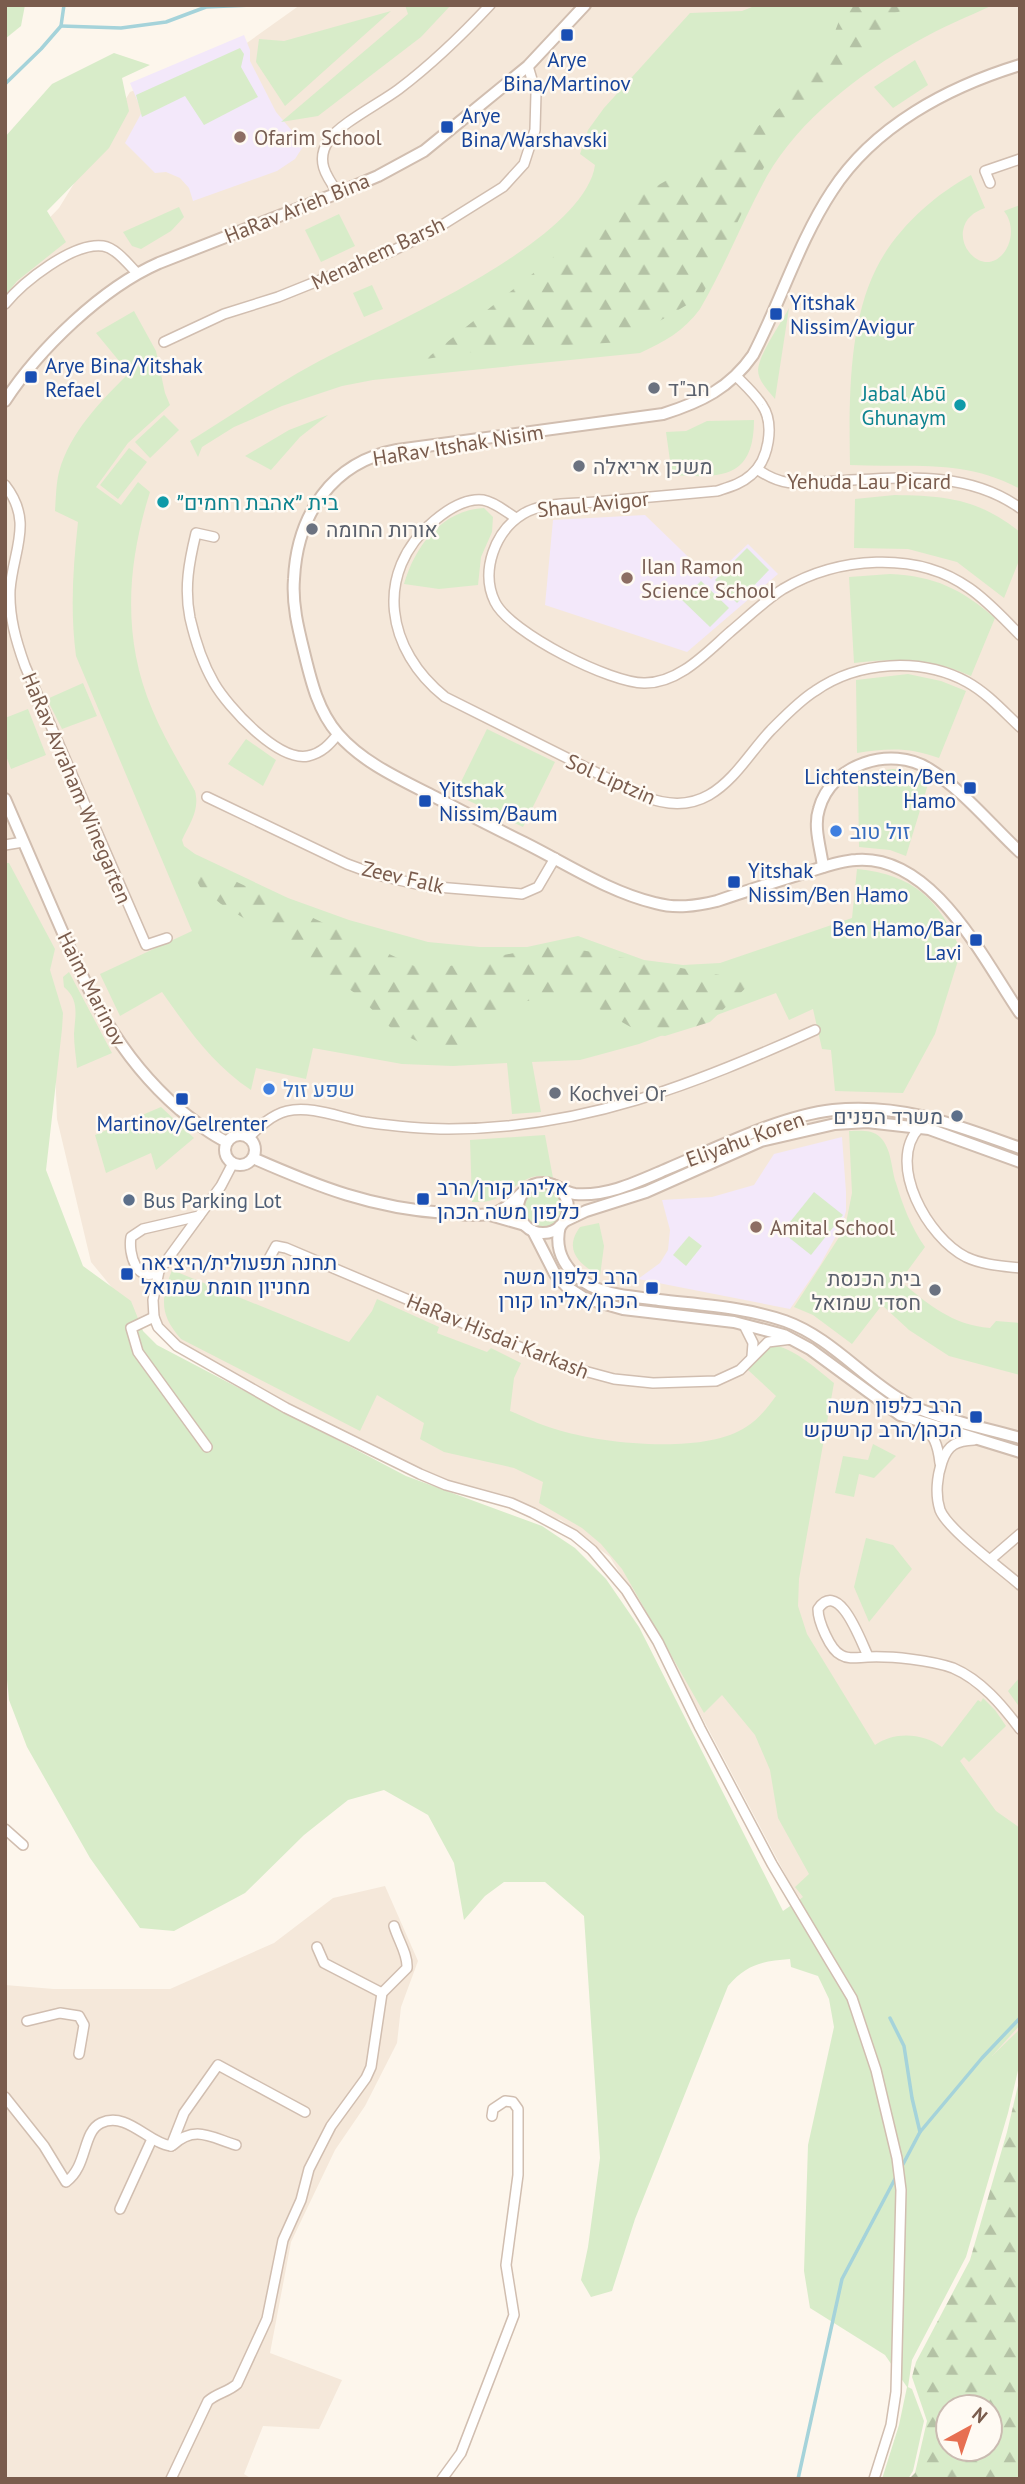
<svg xmlns="http://www.w3.org/2000/svg" width="1025" height="2484" viewBox="0 0 1025 2484" font-family="'PT Sans',Heebo,sans-serif">
  <style>
    .residential { fill: #f5e8da }
    .education { fill: #f3e8fa }
    .green { fill: #d8ecc9 }
    .forest { fill: url(#forest-firs); fill-rule: evenodd }
    .lines { fill: none; stroke-linecap: round; stroke-linejoin: round }
    .stream { stroke: #a5d3da; stroke-width: 3.5 }
    .minor-casing { stroke: #d1beb0; stroke-width: 12 }
    .tertiary-casing { stroke: #d1beb0; stroke-width: 14 }
    .minor { stroke: #fff; stroke-width: 9 }
    .tertiary { stroke: #fff; stroke-width: 10 }
    .transit-dot { fill: #1a4fb4; stroke: #fffaf3; stroke-width: 2.5 }
    .education-dot { fill: #8d6e63; stroke: #fffaf3; stroke-width: 2.5 }
    .worship-dot { fill: #6b7280; stroke: #fffaf3; stroke-width: 2.5 }
    .culture-dot { fill: #0f9aa8; stroke: #fffaf3; stroke-width: 2.5 }
    .shop-dot { fill: #3f7fe0; stroke: #fffaf3; stroke-width: 2.5 }
    .service-dot { fill: #5c6f8a; stroke: #fffaf3; stroke-width: 2.5 }
    .labels { text-anchor: middle; dominant-baseline: central; stroke-width: 5; stroke-linejoin: round; paint-order: stroke }
    .transit-label { font-size: 21px; fill: #164399; stroke: #fffaf3; text-anchor: start }
    .education-label { font-size: 21px; fill: #785e54; stroke: #fffaf3; text-anchor: start }
    .street-label { font-size: 21px; fill: #7a5c4d; stroke: #fffaf3 }
    .worship-label { font-size: 21px; fill: #5b616d; stroke: #fffaf3; text-anchor: start }
    .culture-label { font-size: 21px; fill: #0d838f; stroke: #fffaf3; text-anchor: end }
    .shop-label { font-size: 21px; fill: #366cbe; stroke: #fffaf3; text-anchor: start }
    .service-label { font-size: 21px; fill: #4e5e75; stroke: #fffaf3; text-anchor: end }
  </style>
  <defs>
    <pattern id="forest-firs" width="22" height="20" patternUnits="userSpaceOnUse" patternTransform="scale(1.75)"><rect width="22" height="20" fill="#d8ecc9"/><path d="M5 1l3.5 6h-7zM16 11l3.5 6h-7z" fill="#b4c2a5"/></pattern>
  </defs>
  <rect width="100%" height="100%" fill="#fdf6ec"/>
  <g class="residential">
    <polygon points="300,5 1020,5 1020,2037 974,2078 867,1986 793,1889 659,1636 610,1557 561,1520 510,1507 330,1428 137,1318 91,1262 57,1119 52,986 5,975 5,264 59,208 130,92 244,45"/>
    <polygon points="385,1886 418,1961 401,2007 397,2043 365,2106 335,2150 291,2242 270,2353 342,2380 319,2429 263,2426 244,2474 252,2479 5,2479 5,1985 54,1989 170,1989 274,1943 333,1898"/>
  </g>
  <g class="education">
    <polygon points="244,35 250,50 250,61 276,112 304,145 295,159 277,171 193,201 189,188 180,178 166,172 155,173 125,143 142,112 130,83"/>
    <polygon points="645,515 711,579 748,544 778,574 687,652 545,605 553,520"/>
    <polygon points="842,1137 846,1192 846,1211 842,1225 820,1265 790,1309 638,1279 660,1263 668,1250 670,1230 662,1200 712,1197 754,1185 774,1154"/>
  </g>
  <g class="green">
    <polygon points="5,5 25,5 21,26 5,39"/>
    <polygon points="405,5 451,5 421,37 318,116 281,122 408,14"/>
    <path d="M757,5H993C967,17 940,28 916,42C859,74 800,119 767,176C743,220 725,266 700,309C684,331 664,342 640,353L373,380L342,386L282,406L234,427L202,447L198,457L190,441C231,416 270,388 312,365C378,329 584,243 595,165L580,154L588,130L604,108L690,13L742,11Z"/>
    <polygon points="391,11 285,106 256,62 259,39 284,41"/>
    <polygon points="240,48 244,54 241,67 258,97 204,125 185,96 142,117 136,95"/>
    <polygon points="114,53 150,65 122,78 129,111 109,148 47,211 66,242 17,281 5,296 5,137 52,84"/>
    <polygon points="915,60 928,85 893,108 874,87"/>
    <path d="M971,175L985,208C974,212 965,218 963,231C962,238 964,246 969,252C994,282 1025,238 1004,211L1020,205V489C965,458 909,468 850,465C849,404 848,325 876,269C895,230 934,195 971,175Z"/>
    <polygon points="179,207 184,217 171,231 141,249 132,246 123,232"/>
    <polygon points="339,214 355,246 321,262 305,230"/>
    <polygon points="372,285 383,309 364,317 353,293"/>
    <path d="M789,308L775,399C768,390 758,381 758,370C759,354 781,323 789,308Z"/>
    <path d="M134,311L156,351L165,393L170,405L128,443L96,487L121,505L138,482L150,492C127,564 122,638 152,709C164,738 180,764 195,791C200,810 190,823 182,840L184,846L195,854L288,898L349,920L428,942L480,947H527L578,936L644,960L683,965L720,963L852,918L857,869C914,875 939,899 961,951L935,1034L903,1093L835,1091L831,1050L822,1049L813,1009L789,1020L776,993L639,1044L580,1060L532,1062L541,1112L512,1114L507,1063L453,1066L402,1064L313,1048L306,1079L256,1068L251,1090C212,1064 189,1030 162,992L120,1016L100,974L192,931L76,656C70,610 73,568 78,522L55,511C56,498 56,484 59,472C70,432 100,402 129,373L96,333Z"/>
    <polygon points="164,415 179,430 150,458 135,442"/>
    <polygon points="328,415 300,437 271,470 245,456 289,430"/>
    <path d="M754,420C754,480 719,478 672,475L666,432L686,431L707,421Z"/>
    <polygon points="129,448 147,462 118,499 100,485"/>
    <path d="M895,495C948,496 978,499 1020,532V558L1004,598L957,562L908,549L854,548L855,499Z"/>
    <path d="M484,508L493,517L492,532L481,557L478,585L439,589L404,584C415,546 442,510 484,508Z"/>
    <polygon points="747,548 769,570 737,603 715,580"/>
    <path d="M890,574C935,576 961,589 995,618L971,676C929,657 898,658 854,663L849,577Z"/>
    <polygon points="701,581 729,608 710,627 682,600"/>
    <path d="M908,674L941,681L966,691L939,758C910,747 887,748 857,753L856,680Z"/>
    <polygon points="83,683 97,716 62,729 47,699"/>
    <polygon points="28,709 46,755 11,769 5,753 5,718"/>
    <polygon points="487,729 555,762 523,827 455,794"/>
    <polygon points="246,739 276,760 263,786 228,764"/>
    <polygon points="893,769 904,770 929,781 906,856 890,850 859,847 858,778 871,772"/>
    <path d="M5,863H9L55,949L50,970L63,1013L62,1029L46,1170L83,1266L131,1301L143,1331L157,1345L406,1476L542,1526L575,1548L606,1579L639,1627L783,1911L803,1897L795,1887L809,1874L778,1818L770,1770L755,1735L722,1695L704,1713L622,1569L601,1544L582,1528L539,1503L543,1482L514,1468L444,1452L420,1439L424,1423L377,1395L360,1431L181,1339C159,1314 161,1299 172,1270L349,1342L372,1311L377,1299L439,1327L437,1333L487,1352L491,1348L521,1363L514,1378L510,1411C525,1417 540,1425 555,1429C601,1444 705,1455 746,1427C758,1420 768,1407 776,1396L748,1370C753,1363 759,1353 766,1348C781,1336 822,1373 834,1383L799,1579L798,1606L807,1634L875,1745C895,1731 923,1733 942,1747L978,1700L981,1702L983,1698L995,1710L1006,1726L969,1762L964,1757L960,1761L996,1811L1020,1828V2025L992,2056L1020,2029V2062L1008,2113L966,2257L912,2360L908,2387L912,2389L924,2421L913,2471L908,2479H882L899,2425L907,2387L885,2355L810,2308L804,2271L808,2145L834,2027L829,1999L818,1976L791,1967L790,1959C762,1961 746,1965 728,1986L635,2219L612,2291L591,2297L581,2280L588,2247L600,2158L584,1916L545,1882H504L485,1896L464,1920L454,1863L428,1815L384,1790L348,1800L304,1835L245,1893L174,1931L140,1928L90,1858L27,1747L9,1700L5,1659Z"/>
    <path d="M69,972L112,1053L77,1068C76,1057 74,1045 74,1034C75,1016 80,1000 64,987L63,977Z"/>
    <polygon points="161,1107 194,1138 156,1170 151,1153 106,1173 95,1135"/>
    <path d="M849,1131C858,1131 872,1129 880,1137C892,1149 891,1168 896,1183C903,1206 911,1227 925,1247L900,1281C928,1304 952,1325 990,1328L996,1321L1020,1323V1375L949,1356L909,1330L882,1305L852,1344L813,1315L794,1307L845,1228L852,1193Z"/>
    <path d="M545,1135L553,1178C525,1170 518,1189 495,1199C488,1202 480,1202 472,1202L470,1140Z"/>
    <circle cx="543" cy="1208" r="20"/>
    <polygon points="814,1192 843,1215 811,1255 782,1232"/>
    <path d="M599,1223L604,1246L600,1276C579,1264 563,1250 580,1227Z"/>
    <polygon points="689,1236 702,1246 686,1266 673,1255"/>
    <polygon points="873,1444 896,1456 874,1478 859,1474 854,1497 835,1493 843,1456 868,1460"/>
    <polygon points="866,1538 893,1545 912,1569 869,1622 854,1587"/>
    <polygon points="1020,1677 1020,1708 1008,1691"/>
  </g>
  <g class="forest">
    <polygon points="845,5 923,5 891,14 861,63 776,142 702,296 624,342 492,349 426,359 606,215 669,179 702,173 781,107 828,50"/>
    <polygon points="184,857 425,971 553,945 753,981 710,1022 665,1036 641,1033 573,994 527,1001 452,1052 419,1042 392,1029 356,994 298,952 221,904 200,887"/>
    <path d="M1020,2077V2479H909L915,2473L927,2421L912,2377L916,2362L970,2260L1007,2132ZM948,2407H990V2449H948Z"/>
  </g>
  <g class="lines">
    <g class="stream">
      <polyline points="61,26 121,28 166,22 206,7 252,5"/>
      <polyline points="5,84 41,49 61,26 64,5"/>
      <polyline points="890,2018 904,2046 912,2098 920,2132 901,2168"/>
      <polyline points="920,2132 982,2058 1020,2018"/>
      <polyline points="798,2479 842,2279 896,2177"/>
    </g>
    <g class="minor-casing">
      <g id="minor">
        <polyline points="990,183 985,171 1020,159"/>
        <path d="M338,193C326,176 315,160 329,140C339,124 382,102 399,89C432,64 462,35 490,5"/>
        <path d="M5,304C23,282 73,242 103,246C116,248 128,264 137,273"/>
        <polyline points="164,342 224,314 278,297 390,252 431,232 503,187 524,164 535,130 536,93 528,66"/>
        <path d="M736,376C745,385 755,394 762,405C775,424 769,460 751,475C741,484 729,487 717,491C676,495 636,498 595,502C573,504 542,502 523,514C495,531 480,571 495,602C510,633 612,684 645,683C679,683 706,653 730,632C747,618 764,601 783,589C837,557 916,550 969,588C988,601 1004,619 1020,635"/>
        <path d="M757,469C785,489 803,483 835,481C899,478 965,469 1020,508"/>
        <path d="M5,485C34,522 13,550 10,590C9,617 16,641 25,666L146,945L167,938"/>
        <path d="M516,518C506,512 495,502 483,500C465,498 447,510 434,521C372,573 387,651 445,697L643,796C665,805 688,807 709,795C735,780 751,751 771,730C785,716 799,701 815,691C858,661 921,657 967,682C987,693 1003,711 1020,727"/>
        <path d="M214,537L196,533C189,562 184,588 190,618C195,640 203,664 214,683C228,707 278,762 308,756C322,753 330,744 338,734"/>
        <polyline points="207,797 347,864 377,875 425,886 522,894 538,887 555,858"/>
        <polyline points="5,845 23,842"/>
        <path d="M919,1128C886,1164 928,1238 966,1257C983,1265 1002,1266 1020,1268"/>
        <path d="M248,1138C259,1127 271,1115 287,1111C311,1105 341,1118 365,1122C393,1126 421,1129 449,1129C583,1129 695,1084 815,1030"/>
        <polyline points="233,1163 221,1186 159,1271 153,1300 154,1317 158,1327 177,1346 286,1408 420,1474 446,1485 511,1503 533,1513 574,1535 592,1550 626,1590 658,1642 700,1728 772,1864 852,1998 876,2070 897,2158 901,2190 896,2392 891,2425 874,2479"/>
        <polyline points="265,1266 276,1246 286,1248 562,1365 614,1379 653,1383 716,1381 740,1370 768,1342 792,1339"/>
        <path d="M159,1271C137,1285 128,1254 131,1237L143,1229L199,1216"/>
        <polyline points="154,1317 131,1328 138,1352 207,1447"/>
        <polyline points="744,1325 753,1343 752,1356"/>
        <path d="M920,1423C934,1434 938,1445 940,1463"/>
        <path d="M974,1440C957,1441 948,1444 942,1462C937,1476 935,1495 940,1510C948,1530 1001,1568 1020,1585"/>
        <polyline points="991,1559 1020,1534"/>
        <path d="M868,1656C861,1642 839,1578 818,1609C818,1621 830,1650 841,1655C849,1660 859,1657 868,1657C892,1656 930,1660 953,1668C981,1680 1002,1705 1020,1729"/>
        <polyline points="5,1829 23,1845"/>
        <polyline points="317,1947 324,1963 382,1993"/>
        <polyline points="27,2021 60,2013 79,2016 84,2025 79,2054"/>
        <path d="M5,2097L44,2146L66,2182C88,2166 82,2132 101,2123C127,2111 148,2143 171,2146"/>
        <path d="M173,2145C195,2125 210,2137 236,2145"/>
        <polyline points="171,2146 184,2113 218,2065 305,2112"/>
        <polyline points="120,2209 152,2139"/>
        <path d="M171,2479L208,2401C217,2393 228,2392 237,2384L267,2319L283,2240L301,2200L309,2169L331,2126L366,2078L371,2067L382,1993L407,1968C408,1954 398,1940 394,1926"/>
        <polyline points="442,2479 461,2453 514,2315 506,2265 518,2175 518,2109 513,2102 505,2101 493,2109 492,2116"/>
      </g>
    </g>
    <g class="tertiary-casing">
      <g id="tertiary">
        <path d="M1020,65C948,87 874,126 832,191C799,241 781,301 753,355C730,388 701,402 663,414L397,450C332,462 297,515 294,579C292,604 298,628 304,652C311,681 318,711 338,734C363,763 402,780 435,797C465,813 495,828 525,843C567,864 609,892 655,903C676,909 696,906 717,901C746,891 775,882 804,873C821,868 838,861 856,860C933,854 983,959 1020,1013"/>
        <path d="M5,401C39,349 102,288 159,263L338,193L378,176L424,151L528,66L585,5"/>
        <path d="M5,799C22,838 39,878 56,917C89,993 115,1053 179,1109C194,1121 210,1134 227,1142"/>
        <path d="M823,867C821,849 813,827 819,809C831,764 891,745 929,769C963,790 991,825 1020,852"/>
        <circle cx="240" cy="1150" r="15"/>
        <path d="M253,1158C319,1187 372,1208 445,1213C460,1214 479,1217 494,1213C506,1210 515,1199 524,1191"/>
        <circle cx="543" cy="1208" r="25"/>
        <path d="M556,1186C562,1189 568,1193 575,1194C607,1197 639,1181 667,1169C717,1148 780,1116 833,1110C903,1103 956,1125 1020,1148"/>
        <polyline points="490,1215 525,1225"/>
        <polyline points="565,1221 586,1211 646,1192 761,1141 835,1124 867,1122 929,1129 1020,1162"/>
        <path d="M560,1226C553,1253 568,1274 591,1286C612,1296 637,1297 659,1300C701,1305 744,1307 785,1321C830,1337 862,1377 903,1401C931,1418 987,1428 1020,1438"/>
        <polyline points="533,1231 555,1274 567,1287 584,1298 623,1309 734,1322 784,1335 810,1349 900,1415 1020,1452"/>
      </g>
    </g>
    <use href="#minor" class="minor"/>
    <use href="#tertiary" class="tertiary"/>
  </g>
  <g class="transit-dot">
    <rect x="560" y="28" width="14" height="14" rx="3.5"/>
    <rect x="440" y="120" width="14" height="14" rx="3.5"/>
    <rect x="769" y="307" width="14" height="14" rx="3.5"/>
    <rect x="24" y="370" width="14" height="14" rx="3.5"/>
    <rect x="963" y="781" width="14" height="14" rx="3.5"/>
    <rect x="418" y="794" width="14" height="14" rx="3.5"/>
    <rect x="727" y="875" width="14" height="14" rx="3.5"/>
    <rect x="969" y="933" width="14" height="14" rx="3.5"/>
    <rect x="175" y="1092" width="14" height="14" rx="3.5"/>
    <rect x="416" y="1192" width="14" height="14" rx="3.5"/>
    <rect x="120" y="1267" width="14" height="14" rx="3.5"/>
    <rect x="645" y="1281" width="14" height="14" rx="3.5"/>
    <rect x="969" y="1410" width="14" height="14" rx="3.5"/>
  </g>
  <g class="education-dot">
    <circle cx="240" cy="137" r="7"/>
    <circle cx="627" cy="578" r="7"/>
    <circle cx="756" cy="1227" r="7"/>
  </g>
  <g class="worship-dot">
    <circle cx="654" cy="388" r="7"/>
    <circle cx="579" cy="466" r="7"/>
    <circle cx="312" cy="529" r="7"/>
    <circle cx="555" cy="1093" r="7"/>
    <circle cx="935" cy="1290" r="7"/>
  </g>
  <g class="culture-dot">
    <circle cx="960" cy="405" r="7"/>
    <circle cx="163" cy="502" r="7"/>
  </g>
  <g class="shop-dot">
    <circle cx="836" cy="831" r="7"/>
    <circle cx="269" cy="1089" r="7"/>
  </g>
  <g class="service-dot">
    <circle cx="957" cy="1116" r="7"/>
    <circle cx="129" cy="1200" r="7"/>
  </g>
  <g class="labels">
    <g class="transit-label">
      <text x="567" y="59" text-anchor="middle">Arye<tspan x="567" dy="24">Bina/Martinov</tspan></text>
      <text x="461" y="115">Arye<tspan x="461" dy="24">Bina/Warshavski</tspan></text>
      <text x="790" y="302">Yitshak<tspan x="790" dy="24">Nissim/Avigur</tspan></text>
      <text x="45" y="365">Arye Bina/Yitshak<tspan x="45" dy="24">Refael</tspan></text>
      <text x="956" y="776" text-anchor="end">Lichtenstein/Ben<tspan x="956" dy="24">Hamo</tspan></text>
      <text x="439" y="789">Yitshak<tspan x="439" dy="24">Nissim/Baum</tspan></text>
      <text x="748" y="870">Yitshak<tspan x="748" dy="24">Nissim/Ben Hamo</tspan></text>
      <text x="962" y="928" text-anchor="end">Ben Hamo/Bar<tspan x="962" dy="24">Lavi</tspan></text>
      <text x="182" y="1123" text-anchor="middle">Martinov/Gelrenter</text>
      <text x="437" y="1187">אליהו קורן/הרב<tspan x="437" dy="24">כלפון משה הכהן</tspan></text>
      <text x="141" y="1262">תחנה תפעולית/היציאה<tspan x="141" dy="24">מחניון חומת שמואל</tspan></text>
      <text x="638" y="1276" text-anchor="end">הרב כלפון משה<tspan x="638" dy="24">הכהן/אליהו קורן</tspan></text>
      <text x="962" y="1405" text-anchor="end">הרב כלפון משה<tspan x="962" dy="24">הכהן/הרב קרשקש</tspan></text>
    </g>
    <g class="education-label">
      <text x="254" y="137">Ofarim School</text>
      <text x="641" y="566">Ilan Ramon<tspan x="641" dy="24">Science School</tspan></text>
      <text x="770" y="1227">Amital School</text>
    </g>
    <g class="street-label">
      <text transform="translate(297 208) rotate(-22)">HaRav Arieh Bina</text>
      <text transform="translate(378 253) rotate(-25)">Menahem Barsh</text>
      <text transform="translate(458 445) rotate(-9)">HaRav Itshak Nisim</text>
      <text x="869" y="481">Yehuda Lau Picard</text>
      <text transform="translate(593 504) rotate(-6)">Shaul Avigor</text>
      <text transform="translate(611 779) rotate(24)">Sol Liptzin</text>
      <text transform="translate(77 788) rotate(67)">HaRav Avraham Winegarten</text>
      <text transform="translate(403 877) rotate(13)">Zeev Falk</text>
      <text transform="translate(92 989) rotate(63)">Haim Marinov</text>
      <text transform="translate(745 1139) rotate(-20)">Eliyahu Koren</text>
      <text transform="translate(498 1336) rotate(22)">HaRav Hisdai Karkash</text>
    </g>
    <g class="worship-label">
      <text x="668" y="388">חב"ד</text>
      <text x="593" y="466">משכן אריאלה</text>
      <text x="326" y="529">אורות החומה</text>
      <text x="569" y="1093">Kochvei Or</text>
      <text x="921" y="1278" text-anchor="end">בית הכנסת<tspan x="921" dy="24">חסדי שמואל</tspan></text>
    </g>
    <g class="culture-label">
      <text x="946" y="393">Jabal Abū<tspan x="946" dy="24">Ghunaym</tspan></text>
      <text x="177" y="502" text-anchor="start">בית ״אהבת רחמים״</text>
    </g>
    <g class="shop-label">
      <text x="850" y="831">זול טוב</text>
      <text x="283" y="1089">שפע זול</text>
    </g>
    <g class="service-label">
      <text x="943" y="1116">משרד הפנים</text>
      <text x="143" y="1200" text-anchor="start">Bus Parking Lot</text>
    </g>
  </g>
  <rect width="1025" height="2484" fill="none" stroke="#7a5c4d" stroke-width="14"/>
  <g transform="translate(969 2428) rotate(40)"><circle r="33" fill="#fffaf3" stroke="#cabbb1" stroke-width="2"/>
  <path d="M0-5L12 26L0 18L-12 26Z" fill="#e76f51"/>
  <text y="-10" font-size="19" font-weight="bold" text-anchor="middle" fill="#7a5c4d">N</text>
  </g>
</svg>
